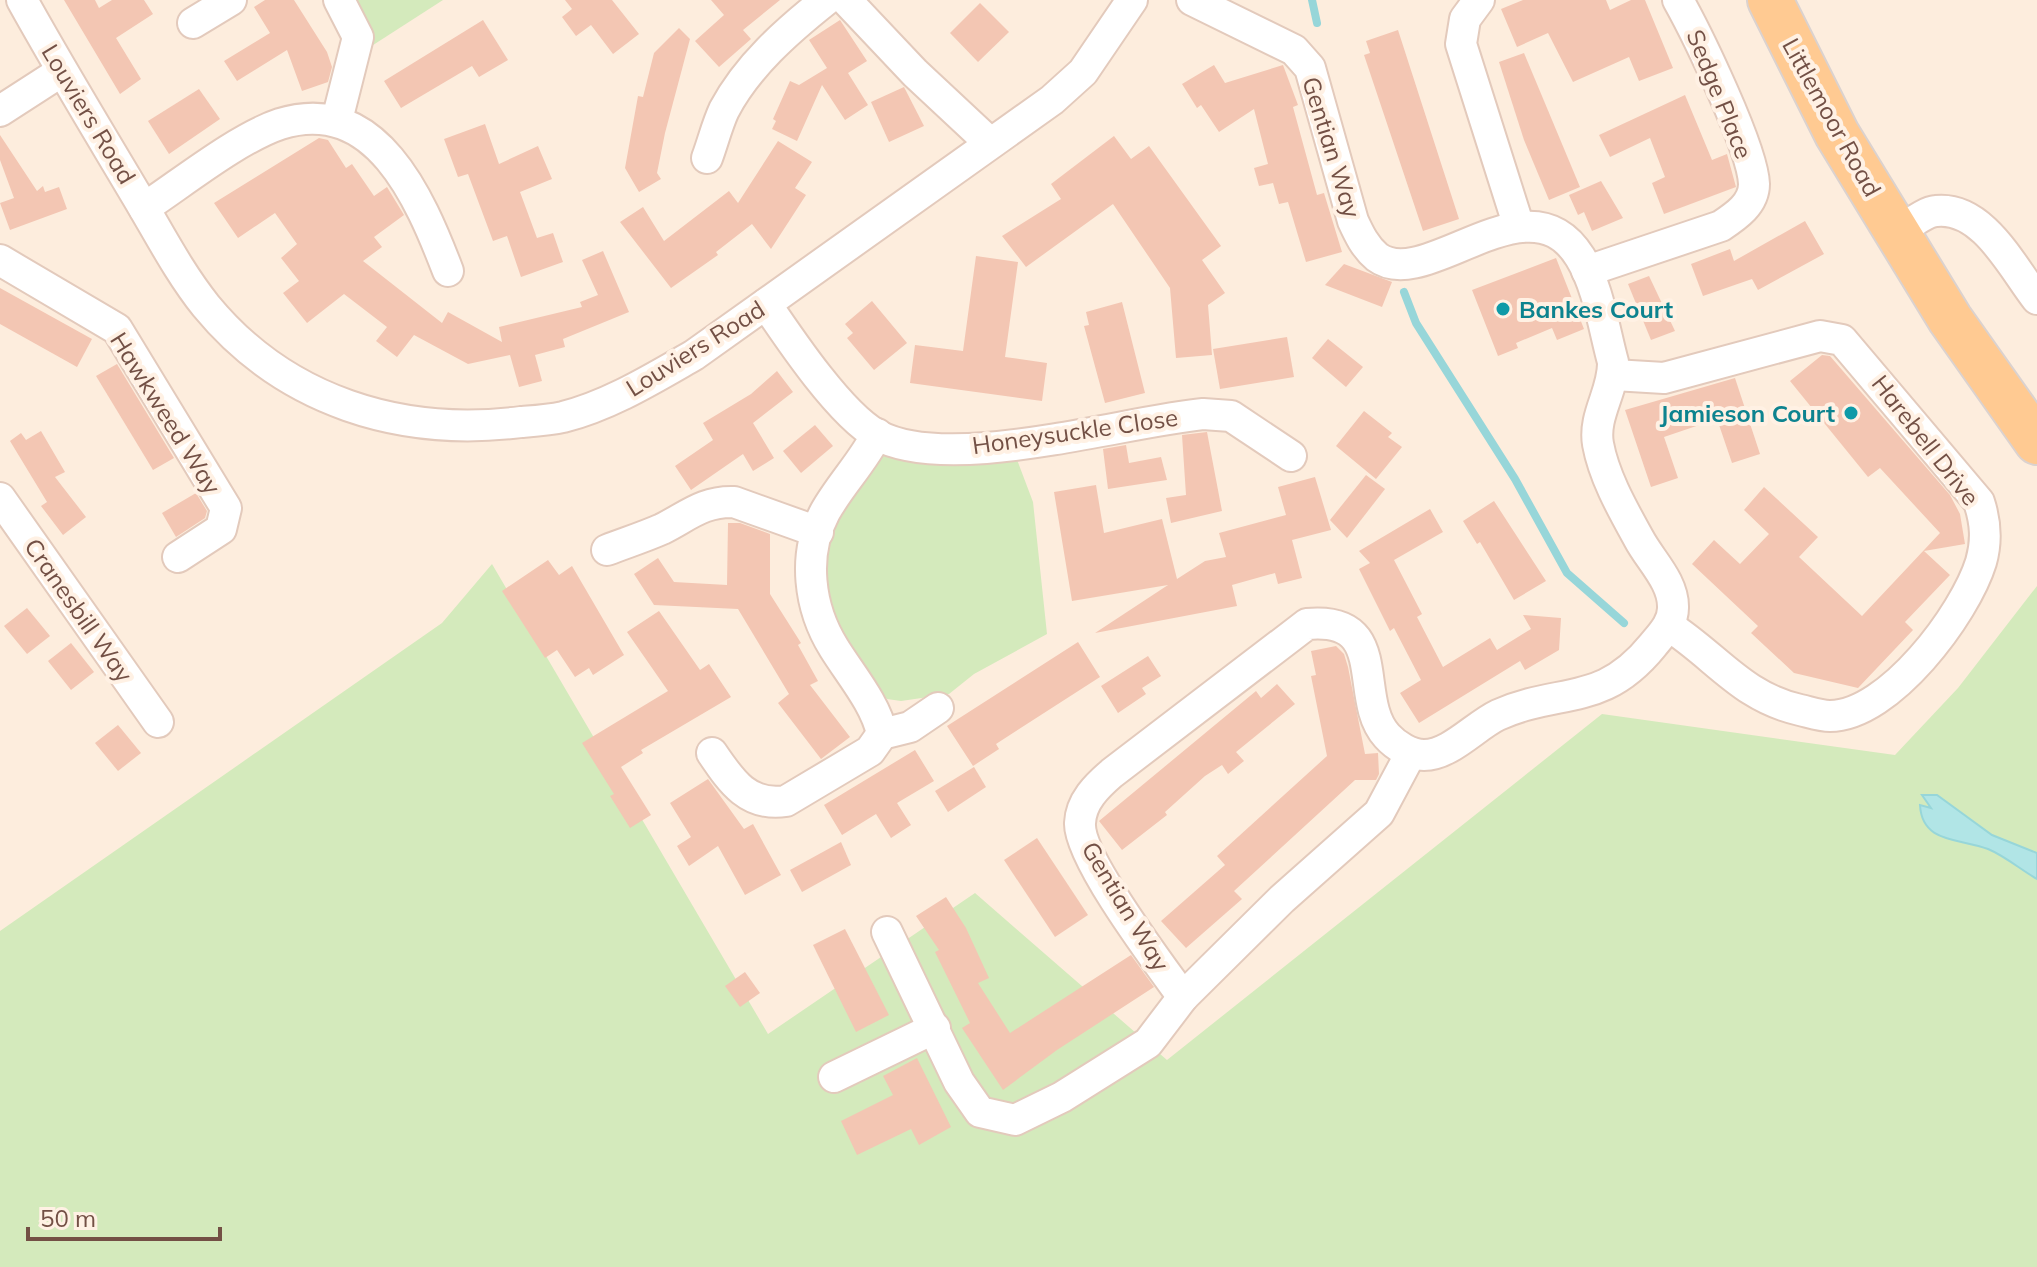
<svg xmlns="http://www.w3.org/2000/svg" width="2037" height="1267" viewBox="0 0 2037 1267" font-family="Mulish,sans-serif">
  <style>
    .green { fill: #d4eabc }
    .water { fill: #b1e5e6; stroke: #97d6d9; stroke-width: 2 }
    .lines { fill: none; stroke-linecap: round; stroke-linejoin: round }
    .stream { stroke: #97d6d9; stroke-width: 8 }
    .building { fill: #f3c6b3 }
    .street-casing { stroke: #e3cabc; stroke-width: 34 }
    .primary-casing { stroke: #dbd2cf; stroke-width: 48 }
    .street { stroke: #fff; stroke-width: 30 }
    .primary { stroke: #ffca92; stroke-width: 44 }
    .culture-dot { fill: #0f9aa8; stroke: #fff1e4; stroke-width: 3 }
    .labels { text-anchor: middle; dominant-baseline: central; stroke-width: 8; stroke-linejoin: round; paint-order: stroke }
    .street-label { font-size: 24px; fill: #735045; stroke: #fff1e4 }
    .culture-label { font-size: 24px; font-weight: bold; fill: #0d838f; stroke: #fff1e4; text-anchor: start }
  </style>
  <rect width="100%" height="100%" fill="#fdeddd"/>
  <g class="green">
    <polygon points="349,0 443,0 370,47"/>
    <path d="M886,454L1016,457L1033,502L1047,634L974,674L949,694L901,701L887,699C835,632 794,568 854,491C864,478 873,464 886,454Z"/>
    <polygon points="492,564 768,1034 975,893 1167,1060 1602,714 1895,755 1958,688 2037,586 2037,1267 0,1267 0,931 442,623"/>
  </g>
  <path class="water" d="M1922,795H1937L1992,835L2037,853V879C2021,870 2005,856 1988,849C1960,838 1922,844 1920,805L1931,808Z"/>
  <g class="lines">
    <g class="stream">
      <polyline points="1312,0 1317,23"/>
      <polyline points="1404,292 1416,323 1515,479 1567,573 1624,623"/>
    </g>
  </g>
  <g class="building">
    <polygon points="64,0 95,0 99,8 112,0 144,0 153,14 116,38 141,79 120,94"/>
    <polygon points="265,0 294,0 327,52 332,67 328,82 302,91 287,50 237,81 224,61 270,33 254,7"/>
    <polygon points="565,0 612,0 639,34 613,54 591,25 576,36 562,17 572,9"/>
    <polygon points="711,0 780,0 743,30 751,39 719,67 695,41 724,15"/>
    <polygon points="1523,0 1606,0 1610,10 1631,0 1645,0 1673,68 1639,81 1629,57 1573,82 1548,33 1517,47 1501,9"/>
    <polygon points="980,3 1009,32 978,62 950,33"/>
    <polygon points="483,20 508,60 479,77 472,66 401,108 384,81"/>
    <polygon points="840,20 867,61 848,73 868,105 845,120 822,85 797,141 772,129 776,121 773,119 790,81 799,85 827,68 809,40"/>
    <polygon points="679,28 690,39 665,133 657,173 661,179 639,192 625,168 638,96 643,97 654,53"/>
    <polygon points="1398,30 1459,219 1423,231 1364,55 1370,53 1366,41"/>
    <polygon points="1524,53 1580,187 1549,200 1524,140 1499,62"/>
    <polygon points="1283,65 1298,105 1293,107 1317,195 1324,193 1342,252 1306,262 1288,202 1279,204 1273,183 1259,186 1254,168 1268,164 1254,109 1219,132 1201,105 1197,108 1182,84 1214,65 1225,83"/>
    <polygon points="904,87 924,126 889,142 871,102"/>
    <polygon points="199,89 220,119 169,154 148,121"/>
    <polygon points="1685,95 1712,160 1727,154 1736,187 1664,214 1652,183 1665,177 1650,138 1610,157 1599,135"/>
    <polygon points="485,124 499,164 538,146 552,179 520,192 537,238 553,233 563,262 521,277 507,236 493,241 468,174 458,177 444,139"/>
    <polygon points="0,135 37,191 43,186 45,192 59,187 67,209 10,230 0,203 14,198 0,160"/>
    <polygon points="1114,136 1131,159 1149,146 1221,246 1202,260 1225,293 1208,305 1212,355 1176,358 1170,288 1113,204 1026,267 1002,236 1061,199 1051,184"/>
    <polygon points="319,138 328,140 346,168 352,164 374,196 387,187 404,215 374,237 382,247 363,261 442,323 448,312 502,342 499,327 582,307 580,302 598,295 582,260 603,251 629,312 563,339 565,347 535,355 542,381 519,387 510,355 468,364 414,335 397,357 376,341 387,327 344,294 307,323 283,293 299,281 281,258 297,244 275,213 238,238 214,203"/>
    <polygon points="778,141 812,162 795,188 806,195 771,249 752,224 716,252 718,255 671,288 620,222 643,207 664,241 729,191 738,203"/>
    <polygon points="1601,181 1623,218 1592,231 1584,212 1578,215 1569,195"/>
    <polygon points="1805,221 1824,254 1758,290 1752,279 1703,296 1691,264 1730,249 1734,261"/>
    <polygon points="976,256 1018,262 1005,357 1047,363 1042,401 910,383 915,345 963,351"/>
    <polygon points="1556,258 1584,329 1557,340 1552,328 1516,343 1518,348 1498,356 1472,290"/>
    <polygon points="1344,264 1392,282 1382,307 1325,285"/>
    <polygon points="1649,276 1675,331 1651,340 1628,284"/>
    <polygon points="0,288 92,339 77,367 0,324"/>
    <polygon points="872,301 907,343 874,370 847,338 853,333 845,324"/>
    <polygon points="1122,302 1145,393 1105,403 1084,326 1089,325 1086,312"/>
    <polygon points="1287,337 1294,377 1220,389 1213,349"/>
    <polygon points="1328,339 1363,367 1346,387 1312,358"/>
    <polygon points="1822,355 1830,356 1950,495 1960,514 1965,544 1924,551 1950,575 1905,622 1913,630 1858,688 1794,673 1751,633 1758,626 1692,564 1714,540 1740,564 1769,534 1744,510 1764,487 1818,537 1799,557 1862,616 1940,533 1880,468 1868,477 1790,381"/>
    <polygon points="117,364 174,458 153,470 96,376"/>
    <polygon points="777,371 793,392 753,423 774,458 753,471 743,454 691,490 675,466 713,440 703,423 751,394"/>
    <polygon points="1735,378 1760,454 1732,463 1717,419 1664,437 1678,478 1651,487 1625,410"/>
    <polygon points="1364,411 1392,433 1388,437 1402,447 1376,479 1336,446"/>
    <polygon points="815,425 833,446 801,473 783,451"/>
    <polygon points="41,431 65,472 55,477 86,517 63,535 41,506 47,502 10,441 21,433 26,440"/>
    <polygon points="1207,432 1222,511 1171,523 1166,498 1186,495 1182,435"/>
    <polygon points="1126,445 1129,463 1161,457 1167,480 1108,489 1103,449"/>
    <polygon points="1366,475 1385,489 1347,538 1330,520"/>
    <polygon points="1315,477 1331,530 1292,540 1302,578 1278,584 1275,573 1232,585 1237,606 1095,633 1168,585 1072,601 1054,492 1096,485 1104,533 1162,519 1177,579 1205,561 1226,557 1219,533 1286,515 1278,487"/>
    <polygon points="196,493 207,511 205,518 176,537 162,513"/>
    <polygon points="1494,501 1546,581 1514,600 1480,542 1477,544 1463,521"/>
    <polygon points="1430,509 1443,532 1394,560 1422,614 1417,617 1443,667 1490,638 1497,650 1531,629 1523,615 1561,618 1559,650 1525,670 1520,661 1419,723 1400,693 1421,680 1394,628 1390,631 1359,569 1370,563 1359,551"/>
    <polygon points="728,523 740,523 770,534 770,594 801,643 798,645 818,681 810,685 850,737 821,759 778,703 789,694 738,609 654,605 634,574 658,558 674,582 727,585"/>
    <polygon points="548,560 559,575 572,566 624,655 593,675 589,668 575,677 557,650 545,658 502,591"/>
    <polygon points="27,608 50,636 27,654 4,626"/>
    <polygon points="659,611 700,670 709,664 731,697 641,750 643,753 621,767 651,815 630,828 610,796 614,794 582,743 668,691 627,632"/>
    <polygon points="1078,642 1100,677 996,744 999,749 973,766 947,726"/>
    <polygon points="71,643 94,672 71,690 48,661"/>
    <polygon points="1336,646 1344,654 1348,667 1365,754 1378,753 1379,774 1376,780 1355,780 1234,891 1242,899 1186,948 1161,921 1225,865 1217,856 1327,756 1311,676 1316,675 1311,651"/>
    <polygon points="1148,656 1161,676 1142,688 1146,694 1118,713 1101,686"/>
    <polygon points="1277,684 1295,704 1236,752 1244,761 1228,774 1222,765 1205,776 1165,812 1167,815 1122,850 1099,821 1256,691 1261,698"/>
    <polygon points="118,725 141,753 118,771 95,743"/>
    <polygon points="915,750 934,781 897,803 911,825 891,838 876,814 842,835 824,805"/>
    <polygon points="974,767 986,787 948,812 935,791"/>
    <polygon points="708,779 744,829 753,824 781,875 745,895 718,846 689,866 677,846 691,837 670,803"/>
    <polygon points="1037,838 1088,915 1055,937 1004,860"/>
    <polygon points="841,842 851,865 802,892 790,870"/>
    <polygon points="946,897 966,928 989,978 978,983 1010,1033 1131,955 1154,987 1057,1050 1003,1090 962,1028 970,1023 935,952 939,950 916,916"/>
    <polygon points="845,929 889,1015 856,1032 813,945"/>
    <polygon points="745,972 760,993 740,1007 725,986"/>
    <polygon points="917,1058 951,1127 919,1145 911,1129 857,1155 841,1121 893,1095 883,1076"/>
  </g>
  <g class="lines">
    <g class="street-casing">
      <g id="street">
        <path d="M22,0C58,65 97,129 135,193C158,231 178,271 206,306C285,402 401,437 521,422C534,421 550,420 563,417C610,405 652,379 694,355L1052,100L1083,72L1132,0"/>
        <polyline points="846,0 915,73 990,143"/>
        <polyline points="1479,0 1465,19 1461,44 1519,227"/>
        <polyline points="193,23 231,0"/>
        <polyline points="0,111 62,71"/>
        <polyline points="337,120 358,37 339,0"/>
        <path d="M707,158C713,142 717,125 724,110C747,66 787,31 826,0"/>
        <path d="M144,208C182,183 238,138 280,124C376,94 420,198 448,271"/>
        <path d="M1897,232C1908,226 1924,212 1936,211C1983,206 2012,267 2037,299"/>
        <polyline points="0,260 117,329 226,508 221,529 178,557"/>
        <path d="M1587,271L1721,226C1736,216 1754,204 1754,184C1753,149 1697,34 1678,0"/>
        <path d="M766,304C791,341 840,414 877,435C949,474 1121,422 1203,414L1231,416L1291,456"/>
        <path d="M1614,375L1664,378L1820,336L1842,340L1979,502C1986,523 1987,541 1981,562C1965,614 1889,716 1830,716C1820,716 1809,712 1800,710C1742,697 1717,657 1669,626"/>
        <path d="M877,434C863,462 840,485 825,512C802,555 809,608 834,648C850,674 876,704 882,734"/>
        <polyline points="0,498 158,722"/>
        <path d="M607,550C625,543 644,537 662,529C688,516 703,501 734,502L818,532"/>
        <path d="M712,753C731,781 748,807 786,801L870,751L882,734L910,727L938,708"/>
        <polyline points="887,932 959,1082 980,1112 1015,1120 1062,1097 1148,1043 1183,997 1282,899 1379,813 1411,753"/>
        <path d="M1183,997C1160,965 1078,857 1080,823C1081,801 1097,786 1112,773L1307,624C1392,616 1352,698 1387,736C1396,746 1411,755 1424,755C1450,755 1475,726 1498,715C1561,687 1602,708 1653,645C1662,634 1673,623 1673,608C1674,582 1650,560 1639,539C1623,510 1604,477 1598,444C1593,415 1614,391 1613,362C1604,329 1598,286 1580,257C1528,173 1426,294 1377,257C1365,247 1359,234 1353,221L1310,68L1294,50L1192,0"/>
        <polyline points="834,1077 935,1028"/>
      </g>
    </g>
    <g class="primary-casing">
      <polyline id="primary" points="1770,0 1837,134 1950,319 2037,442"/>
    </g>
    <use href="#street" class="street"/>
    <use href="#primary" class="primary"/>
  </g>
  <g class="culture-dot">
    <circle cx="1503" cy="309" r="8"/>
    <circle cx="1851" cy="413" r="8"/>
  </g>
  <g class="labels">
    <g class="street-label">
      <text transform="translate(1720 94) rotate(68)">Sedge Place</text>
      <text transform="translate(89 114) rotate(59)">Louviers Road</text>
      <text transform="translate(1832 117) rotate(61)">Littlemoor Road</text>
      <text transform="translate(1332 147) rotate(73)">Gentian Way</text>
      <text transform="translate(695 348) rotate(-32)">Louviers Road</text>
      <text transform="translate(166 413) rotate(58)">Hawkweed Way</text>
      <text transform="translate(1075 431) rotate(-8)">Honeysuckle Close</text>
      <text transform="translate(1926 440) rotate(52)">Harebell Drive</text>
      <text transform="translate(79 610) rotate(55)">Cranesbill Way</text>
      <text transform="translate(1126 906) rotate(59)">Gentian Way</text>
    </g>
    <g class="culture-label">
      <text x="1519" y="309">Bankes Court</text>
      <text x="1835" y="413" text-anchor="end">Jamieson Court</text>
    </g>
  </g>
  <path d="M28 1227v12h192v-12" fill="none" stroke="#735045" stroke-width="4"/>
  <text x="40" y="1227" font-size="24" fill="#735045" stroke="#fff1e4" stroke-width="6" paint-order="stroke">50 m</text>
</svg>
